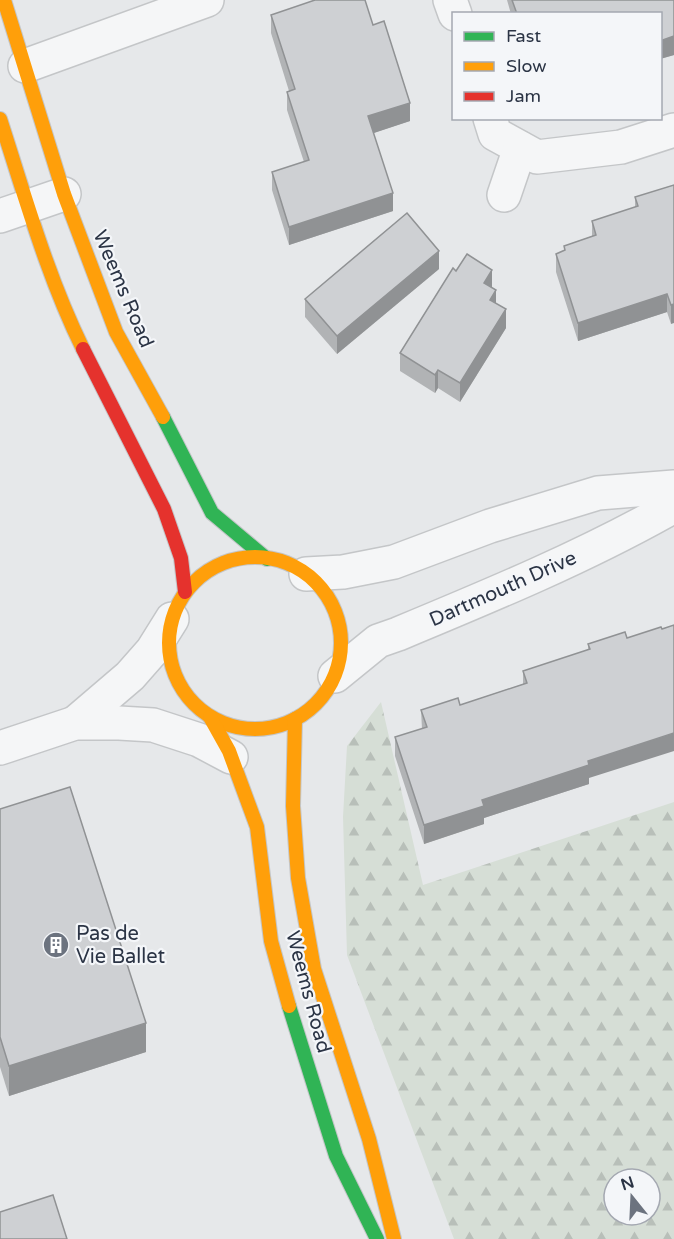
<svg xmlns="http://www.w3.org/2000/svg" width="674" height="1239" viewBox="0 0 674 1239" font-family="'Varela Round',sans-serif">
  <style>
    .forest { fill: url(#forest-firs); fill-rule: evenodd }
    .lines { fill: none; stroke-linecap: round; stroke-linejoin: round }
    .street-casing { stroke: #c4c6c8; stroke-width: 36 }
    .fast-casing { stroke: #c4c6c8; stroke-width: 16 }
    .slow-casing { stroke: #c4c6c8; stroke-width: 16 }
    .jam-casing { stroke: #c4c6c8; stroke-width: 16 }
    .street { stroke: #f5f6f7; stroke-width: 33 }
    .fast { stroke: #30b455; stroke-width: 14 }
    .slow { stroke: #ff9f0a; stroke-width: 14 }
    .jam { stroke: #e5322d; stroke-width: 14 }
    .wall { fill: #b1b3b5 }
    .shaded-wall { fill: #909294 }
    .building { fill: #ced0d3; stroke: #909294; stroke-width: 1.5 }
    .labels { text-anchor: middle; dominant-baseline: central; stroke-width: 4.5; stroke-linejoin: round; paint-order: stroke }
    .street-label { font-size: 20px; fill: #2b3445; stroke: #f4f6f9 }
    .poi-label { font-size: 20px; fill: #2b3445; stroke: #f4f6f9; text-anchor: start }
  </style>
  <defs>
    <pattern id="forest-firs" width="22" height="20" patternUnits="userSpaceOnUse" patternTransform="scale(1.5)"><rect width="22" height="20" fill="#d6ded6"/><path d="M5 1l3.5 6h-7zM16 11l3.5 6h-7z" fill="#b8bfb9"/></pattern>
  </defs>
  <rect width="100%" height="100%" fill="#e6e8ea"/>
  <path class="forest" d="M381,702L423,885L674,802V1239H454L347,955L343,817L347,746ZM614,1179H650V1215H614Z"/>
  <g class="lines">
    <g class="street-casing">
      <g id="street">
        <polyline points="450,0 455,14"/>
        <polyline points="25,66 207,0"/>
        <polyline points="490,118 495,134 537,157 621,147 674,130"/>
        <polyline points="504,195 520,148"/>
        <polyline points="0,216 64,194"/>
        <polyline points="306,574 343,572 394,562 490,526 598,493 674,487"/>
        <path d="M335,676L378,641L398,634C492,595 586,556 674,506"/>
        <polyline points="75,723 130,676 152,651 172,619"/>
        <polyline points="0,748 75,723 119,723 153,725 199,740 231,757"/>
      </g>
    </g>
    <g class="fast-casing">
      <g id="fast">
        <polyline points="163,417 212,513 267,559"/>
        <polyline points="289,1006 336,1156 377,1239"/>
      </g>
    </g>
    <g class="slow-casing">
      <g id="slow">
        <polyline points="4,0 64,194 116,332 163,417"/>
        <path d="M0,119C25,196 47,276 83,349"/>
        <circle cx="255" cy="643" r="86"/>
        <polyline points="210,717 229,751 257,827 271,941 289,1006"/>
        <polyline points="295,719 293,806 298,878 314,969 369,1139 394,1239"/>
      </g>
    </g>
    <g class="jam-casing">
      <polyline id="jam" points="83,349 164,509 181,558 185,592"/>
    </g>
    <use href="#street" class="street"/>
    <use href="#fast" class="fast"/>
    <use href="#slow" class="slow"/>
    <use href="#jam" class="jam"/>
  </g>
  <g class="wall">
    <polygon points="507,0 674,0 674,55 660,59 660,14 511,14"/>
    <polygon points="271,15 373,25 410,121 373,133 393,211 289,245 272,190 272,172 304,162 287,110 287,92 289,91 271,33"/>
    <polygon points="674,185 671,324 667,312 578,341 556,272 556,254 564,251 564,246 592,236 592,221 635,207 635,197"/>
    <polygon points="439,269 337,354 305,317 305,299"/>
    <polygon points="456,271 492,288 496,303 506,328 460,402 438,388 435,393 400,371 400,353"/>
    <polygon points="625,632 589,778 589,784 484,818 484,824 424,844 395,756 395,737 422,729 421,710 460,705 523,684 523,671 588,650 588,644"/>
    <polygon points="0,809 146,1052 9,1096 0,1067"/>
  </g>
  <g class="shaded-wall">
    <polygon points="674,36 674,55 660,59 660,41"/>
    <polygon points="410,103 410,121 368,135 368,116"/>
    <polygon points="393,193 393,211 289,245 289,227"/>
    <polygon points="439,251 439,269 337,354 337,336"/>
    <polygon points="492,270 492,288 484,283"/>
    <polygon points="496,290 496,309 490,300"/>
    <polygon points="667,294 667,312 578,341 578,323"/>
    <polygon points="674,304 674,323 671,324 671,305"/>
    <polygon points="506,309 506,328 460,402 460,383"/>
    <polygon points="438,370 438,388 435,393 435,375"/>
    <polygon points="674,733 674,751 589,778 589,784 484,818 484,824 424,844 424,825 482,800 588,761"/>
    <polygon points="146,1023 146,1052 9,1096 9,1066"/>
  </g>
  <g class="building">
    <polygon points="315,0 365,0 373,25 384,21 410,103 368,116 393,193 289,227 272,172 309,160 287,92 295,89 271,15"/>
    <polygon points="512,0 674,0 674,36 660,41 660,14 517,14"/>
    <polygon points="674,185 674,304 671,305 667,294 578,323 556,254 565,250 564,246 596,235 592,221 638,206 635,197"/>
    <polygon points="407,213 439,251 337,336 305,299"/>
    <polygon points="467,254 492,270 484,283 496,290 490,300 506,309 460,383 438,370 435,375 400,353 453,268 456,271"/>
    <polygon points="674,625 674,733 588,761 589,765 482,800 484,806 424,825 395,737 427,727 421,710 458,698 460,705 527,683 523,671 590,649 588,644 625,632 627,638 661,627 662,629"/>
    <polygon points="70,787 146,1023 9,1066 0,1037 0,809"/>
    <polygon points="53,1195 67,1239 0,1239 0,1212"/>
  </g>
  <defs>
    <g id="building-disc" transform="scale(1.35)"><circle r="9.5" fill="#6c737f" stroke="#f4f6f9"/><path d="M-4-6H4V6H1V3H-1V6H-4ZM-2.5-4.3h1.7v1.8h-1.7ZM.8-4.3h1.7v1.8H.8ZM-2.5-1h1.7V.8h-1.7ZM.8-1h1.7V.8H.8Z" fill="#fff"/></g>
  </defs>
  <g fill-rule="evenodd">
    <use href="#building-disc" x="56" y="945"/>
  </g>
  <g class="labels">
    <g class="street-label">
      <text transform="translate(123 289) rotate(67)">Weems Road</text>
      <text transform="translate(503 589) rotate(-24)">Dartmouth Drive</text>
      <text transform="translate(308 992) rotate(75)">Weems Road</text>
    </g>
    <g class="poi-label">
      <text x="76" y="934">Pas de<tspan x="76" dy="23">Vie Ballet</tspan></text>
    </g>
  </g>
  <rect x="452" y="12" width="210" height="108" fill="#f4f6f9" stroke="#a4a8b1" stroke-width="1.5"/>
  <rect x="464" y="32" width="30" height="9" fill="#30b455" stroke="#a4a8b1" stroke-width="1.5"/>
  <text x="506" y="42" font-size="18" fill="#2b3445">Fast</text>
  <rect x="464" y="62" width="30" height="9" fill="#ff9f0a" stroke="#a4a8b1" stroke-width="1.5"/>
  <text x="506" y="72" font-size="18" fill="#2b3445">Slow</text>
  <rect x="464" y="92" width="30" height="9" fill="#e5322d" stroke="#a4a8b1" stroke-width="1.5"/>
  <text x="506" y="102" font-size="18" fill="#2b3445">Jam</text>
  <g transform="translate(632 1197) rotate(342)"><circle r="28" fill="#f4f6f9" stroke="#a4a8b1" stroke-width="1.5"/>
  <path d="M0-4.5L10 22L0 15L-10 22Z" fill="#6c737f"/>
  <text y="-9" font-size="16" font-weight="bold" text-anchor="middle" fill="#2b3445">N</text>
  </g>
</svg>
